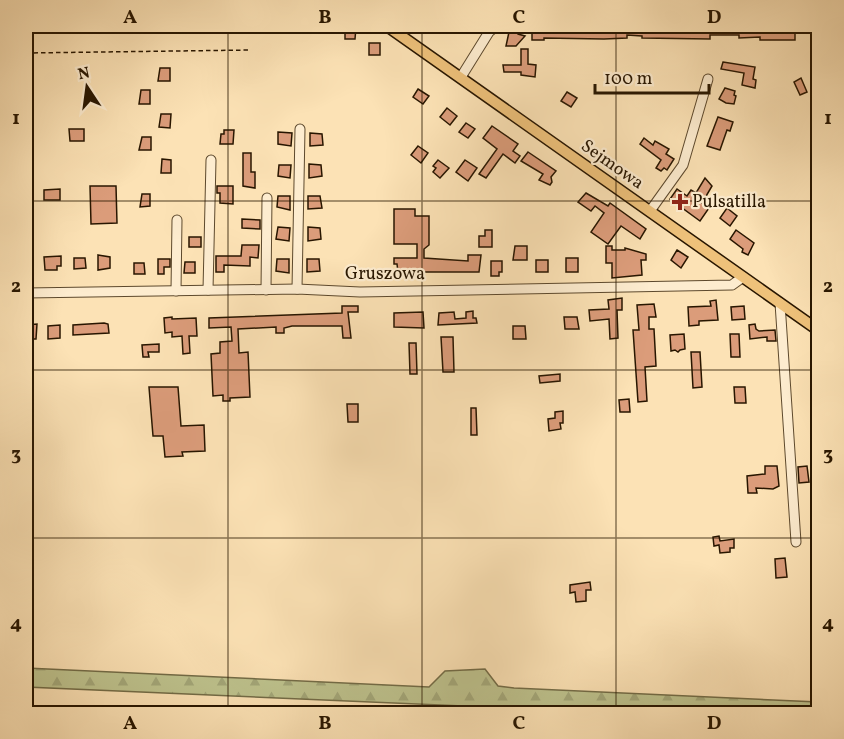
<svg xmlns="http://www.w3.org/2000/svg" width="844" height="739" viewBox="0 0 844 739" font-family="Vollkorn,serif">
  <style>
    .forest { fill: url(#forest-firs); stroke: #736c47; stroke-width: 1.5 }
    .building { fill: #db9c7a; stroke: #281600; stroke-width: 1.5 }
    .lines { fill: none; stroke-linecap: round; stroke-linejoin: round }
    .minor-casing { stroke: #5d492d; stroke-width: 11 }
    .major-casing { stroke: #281600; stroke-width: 13 }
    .path { stroke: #281600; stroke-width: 1.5; stroke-dasharray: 4.5 3; stroke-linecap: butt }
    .minor { stroke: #fdeccf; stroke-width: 9 }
    .major { stroke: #eec17a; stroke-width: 10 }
    .grid { fill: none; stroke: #281600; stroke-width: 1.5; stroke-opacity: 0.55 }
    .poi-dot { fill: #8f2418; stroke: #fdeccf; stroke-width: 2 }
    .labels { text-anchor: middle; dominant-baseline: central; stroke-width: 4.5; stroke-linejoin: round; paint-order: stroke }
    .street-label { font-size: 18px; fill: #281600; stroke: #fdeccf }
    .poi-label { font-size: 18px; fill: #281600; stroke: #fdeccf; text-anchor: start }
    .neatline { fill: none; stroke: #281600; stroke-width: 2 }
    .grid-label { font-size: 20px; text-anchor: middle; font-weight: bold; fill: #281600 }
  </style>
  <defs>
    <pattern id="forest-firs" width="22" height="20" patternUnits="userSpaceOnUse" patternTransform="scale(1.5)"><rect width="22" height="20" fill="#bec38e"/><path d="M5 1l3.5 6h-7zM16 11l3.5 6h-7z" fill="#a3a779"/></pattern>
  </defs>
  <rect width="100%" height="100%" fill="#fce2b5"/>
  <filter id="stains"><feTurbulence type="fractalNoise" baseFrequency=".00333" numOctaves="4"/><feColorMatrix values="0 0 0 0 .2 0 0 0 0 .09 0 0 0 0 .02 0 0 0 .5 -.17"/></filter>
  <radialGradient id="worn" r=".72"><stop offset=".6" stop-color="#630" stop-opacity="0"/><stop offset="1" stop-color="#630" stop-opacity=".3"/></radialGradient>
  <polygon class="forest" points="26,668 429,687 445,671 485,669 498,686 514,688 818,702 818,713 623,713 26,687"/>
  <g class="building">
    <polygon points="599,26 603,30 615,29 615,27 621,26 664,26 664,27 751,26 751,28 795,29 795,40 760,40 760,37 739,38 739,35 710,35 710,39 642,38 642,36 627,35 627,38 604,39 544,38 544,40 532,40 532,27"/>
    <polygon points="345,27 356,27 355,39 345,39"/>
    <polygon points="509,32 517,32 518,34 525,36 516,46 506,46"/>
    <rect x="369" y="43" width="11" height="12"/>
    <polygon points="521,49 528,49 528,64 536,65 535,77 521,75 521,72 504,72 503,65 521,65"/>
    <polygon points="723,62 755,67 753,79 756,80 755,88 742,85 744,73 721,69"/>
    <polygon points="160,68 170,68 170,81 158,81"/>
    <polygon points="801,78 807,92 800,95 794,82"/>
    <polygon points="725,88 735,91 734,95 736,96 734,104 726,103 719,99"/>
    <polygon points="418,89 429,96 423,104 413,97"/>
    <polygon points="141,90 150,90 150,104 139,104"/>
    <polygon points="567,92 577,98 571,107 561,101"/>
    <polygon points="447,108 457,116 450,125 440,117"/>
    <polygon points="161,114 171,114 170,128 159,127"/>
    <polygon points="718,117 733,122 730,131 727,130 720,150 707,146"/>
    <polygon points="466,123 475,129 468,138 459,132"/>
    <polygon points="492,126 518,144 513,151 520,156 515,163 503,154 486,178 479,174 497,149 483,138"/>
    <polygon points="69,129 84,129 84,141 70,141"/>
    <polygon points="224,130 234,130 233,144 220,144 221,134 224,134"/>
    <polygon points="278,132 292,133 291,146 278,144"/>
    <polygon points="310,133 322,134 323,145 310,146"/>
    <polygon points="142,137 151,137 151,150 139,150"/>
    <polygon points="644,138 653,145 655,141 669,149 666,154 674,159 667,170 664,168 661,171 656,168 661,160 640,144"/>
    <polygon points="418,146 428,153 421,163 411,155"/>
    <polygon points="528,152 556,171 551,177 552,182 550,185 539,180 543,174 521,161"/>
    <polygon points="243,153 251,153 251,172 255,172 255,188 243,186"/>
    <polygon points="162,159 171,160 171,173 161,173"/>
    <polygon points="438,160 449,168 440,178 433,172 436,168 433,166"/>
    <polygon points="465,160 477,168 468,181 456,172"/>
    <polygon points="309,164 321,165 322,176 309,178"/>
    <polygon points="279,165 291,165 290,178 278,176"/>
    <polygon points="705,178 712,186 702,203 709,208 700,221 670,199 677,189 687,196 691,190 696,193"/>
    <polygon points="90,186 116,186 117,223 91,224"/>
    <polygon points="217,186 233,186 233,204 220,203 220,193 217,193"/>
    <polygon points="60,189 60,200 44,200 44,190"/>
    <polygon points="586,193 608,206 610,203 646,229 640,239 621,226 608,244 591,232 604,213 595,206 591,211 578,202"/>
    <polygon points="142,194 150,194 150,206 140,207"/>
    <polygon points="278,196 290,196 290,210 277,207"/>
    <polygon points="308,196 320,196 322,208 308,209"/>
    <polygon points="727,208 737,216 730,226 720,218"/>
    <polygon points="394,209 415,209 415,216 429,216 429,245 424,249 424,258 468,261 468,255 481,255 479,272 398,272 397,264 394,264 394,258 417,258 417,244 394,244"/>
    <polygon points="242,219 260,220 260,229 242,228"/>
    <polygon points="278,227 290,228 289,241 276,239"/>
    <polygon points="308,227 320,228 321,239 308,241"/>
    <polygon points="485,230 492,230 492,247 479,247 479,236 485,236"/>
    <polygon points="736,230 754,243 748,255 742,252 743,249 730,239"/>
    <rect x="189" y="237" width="12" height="10"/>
    <polygon points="242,245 259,245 258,258 250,257 250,266 224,265 224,272 216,272 216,256 241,256"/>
    <polygon points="515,246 527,246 527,260 513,260"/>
    <polygon points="606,246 612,246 612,250 625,250 625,248 646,254 646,260 641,260 642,275 612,278 612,263 606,263"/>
    <polygon points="677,250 688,257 681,268 671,260"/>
    <polygon points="98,255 110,257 110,268 98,270"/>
    <polygon points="61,256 61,266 57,266 57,270 45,270 44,257"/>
    <polygon points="74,258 85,258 86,268 74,269"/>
    <rect x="566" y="258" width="12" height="14"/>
    <polygon points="158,259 170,259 170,267 164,267 164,274 158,274"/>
    <polygon points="277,259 289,259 289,273 276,271"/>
    <polygon points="307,259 319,259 320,271 307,272"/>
    <rect x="536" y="260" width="12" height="12"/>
    <polygon points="491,261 502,261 502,272 499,272 499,276 491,276"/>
    <polygon points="185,262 195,262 195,273 184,273"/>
    <polygon points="134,263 144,263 145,274 134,274"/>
    <polygon points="622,298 622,310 617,310 618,338 610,339 609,319 590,321 589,310 609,309 608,300"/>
    <polygon points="716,300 718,320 699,321 699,325 689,326 688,307 711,306 710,301"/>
    <polygon points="654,304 656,317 649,317 649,329 654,329 656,366 645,367 647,401 638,402 633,330 639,330 637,305"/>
    <polygon points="342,306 358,306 358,312 348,312 351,338 343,338 342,326 292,326 284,328 284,333 276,333 276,327 238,329 239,353 248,352 250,397 230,398 230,401 223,401 223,395 213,396 211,354 220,353 220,342 232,341 231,327 209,328 209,318 342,313"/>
    <polygon points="744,306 745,319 732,320 731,307"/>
    <polygon points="473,311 473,318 476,318 477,323 438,325 439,313 454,312 455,319 466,318 466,312"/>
    <polygon points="423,312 424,328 394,327 394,313"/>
    <polygon points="172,317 172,319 196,318 197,336 189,336 190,353 183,354 182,336 172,337 172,332 165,333 164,318"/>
    <polygon points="564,317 577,317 579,329 565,329"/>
    <polygon points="104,323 108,324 109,333 73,335 73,325"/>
    <polygon points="37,324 36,339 29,339 29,336 26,336 26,325"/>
    <polygon points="755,324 756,329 759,331 775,330 776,341 767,341 767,337 750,339 749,325"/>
    <polygon points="60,325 60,338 48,339 48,326"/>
    <polygon points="513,326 525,326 526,339 513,339"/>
    <polygon points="684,334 685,349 680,350 678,352 675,350 671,351 670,335"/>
    <polygon points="730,334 739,334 740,357 731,357"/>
    <polygon points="441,337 453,337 454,372 443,372"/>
    <polygon points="409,343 416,343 417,374 410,374"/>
    <polygon points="159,344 159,352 148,352 149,357 143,357 142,345"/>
    <polygon points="691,352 700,352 702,387 693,388"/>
    <polygon points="560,374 560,381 540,383 539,376"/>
    <polygon points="149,387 178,387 181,426 204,425 205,451 182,452 183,456 165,457 163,436 153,436"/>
    <polygon points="734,387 745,387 746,403 735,403"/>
    <polygon points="629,399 630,412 620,412 619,400"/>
    <polygon points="347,404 358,404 358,422 348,422"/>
    <polygon points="471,408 476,408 477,435 471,435"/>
    <polygon points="563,411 563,423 560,423 561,429 549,431 548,419 555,418 555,412"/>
    <polygon points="765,466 777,466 779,486 773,489 756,488 757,493 748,493 747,476 765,474"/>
    <polygon points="807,466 809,482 799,483 798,467"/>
    <polygon points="719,536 720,541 734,539 734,548 730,548 730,552 720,553 719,545 714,546 713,537"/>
    <polygon points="785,558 787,577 776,578 775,559"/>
    <polygon points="590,582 591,590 586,590 586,601 576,602 575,592 570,593 570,585"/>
  </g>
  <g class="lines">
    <g class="minor-casing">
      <g id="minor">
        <polyline points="461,77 489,32 496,26"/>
        <polyline points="650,211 683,165 708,79"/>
        <polyline points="297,289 300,129"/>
        <polyline points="208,290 211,160"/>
        <polyline points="266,290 267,198"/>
        <polyline points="176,291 177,220"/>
        <polyline points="26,293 297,289 360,292 732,285 743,277"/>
        <polyline points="780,303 796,542"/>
      </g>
    </g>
    <g class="major-casing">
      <polyline id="major" points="387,26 818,330"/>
    </g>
    <polyline class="path" points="26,53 251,50"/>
    <use href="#minor" class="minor"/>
    <use href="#major" class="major"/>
  </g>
  <path class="grid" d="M228,26V714M422,26V714M616,26V714M26,201H818M26,370H818M26,538H818"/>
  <path class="poi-dot" d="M677 193h6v6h6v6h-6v6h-6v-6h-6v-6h6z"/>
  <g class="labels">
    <g class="street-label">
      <text transform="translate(612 165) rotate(35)">Sejmowa</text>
      <text x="385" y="274">Gruszowa</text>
    </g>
    <g class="poi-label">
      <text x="692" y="202">Pulsatilla</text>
    </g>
  </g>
  <rect width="844" height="739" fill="none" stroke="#fce2b5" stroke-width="66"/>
  <g transform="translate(87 87) rotate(347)" stroke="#fdeccf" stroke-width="4.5" paint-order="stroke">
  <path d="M0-4.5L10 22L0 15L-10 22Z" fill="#281600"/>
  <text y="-9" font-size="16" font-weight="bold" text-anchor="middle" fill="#281600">N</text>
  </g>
  <path d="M595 84v9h114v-9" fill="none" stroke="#281600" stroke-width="3"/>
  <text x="604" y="84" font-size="18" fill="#281600" stroke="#fdeccf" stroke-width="4.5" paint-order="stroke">100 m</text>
  <rect x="33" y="33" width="778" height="673" class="neatline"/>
  <g class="grid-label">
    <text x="130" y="23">A</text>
    <text x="325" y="23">B</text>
    <text x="519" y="23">C</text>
    <text x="714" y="23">D</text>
    <text x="16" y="124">1</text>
    <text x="828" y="124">1</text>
    <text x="16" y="292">2</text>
    <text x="828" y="292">2</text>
    <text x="16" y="460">3</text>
    <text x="828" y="460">3</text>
    <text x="16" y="629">4</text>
    <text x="828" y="629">4</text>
    <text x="130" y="729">A</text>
    <text x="325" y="729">B</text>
    <text x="519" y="729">C</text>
    <text x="714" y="729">D</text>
  </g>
  <rect width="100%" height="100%" filter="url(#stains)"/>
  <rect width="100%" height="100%" fill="url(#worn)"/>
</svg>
